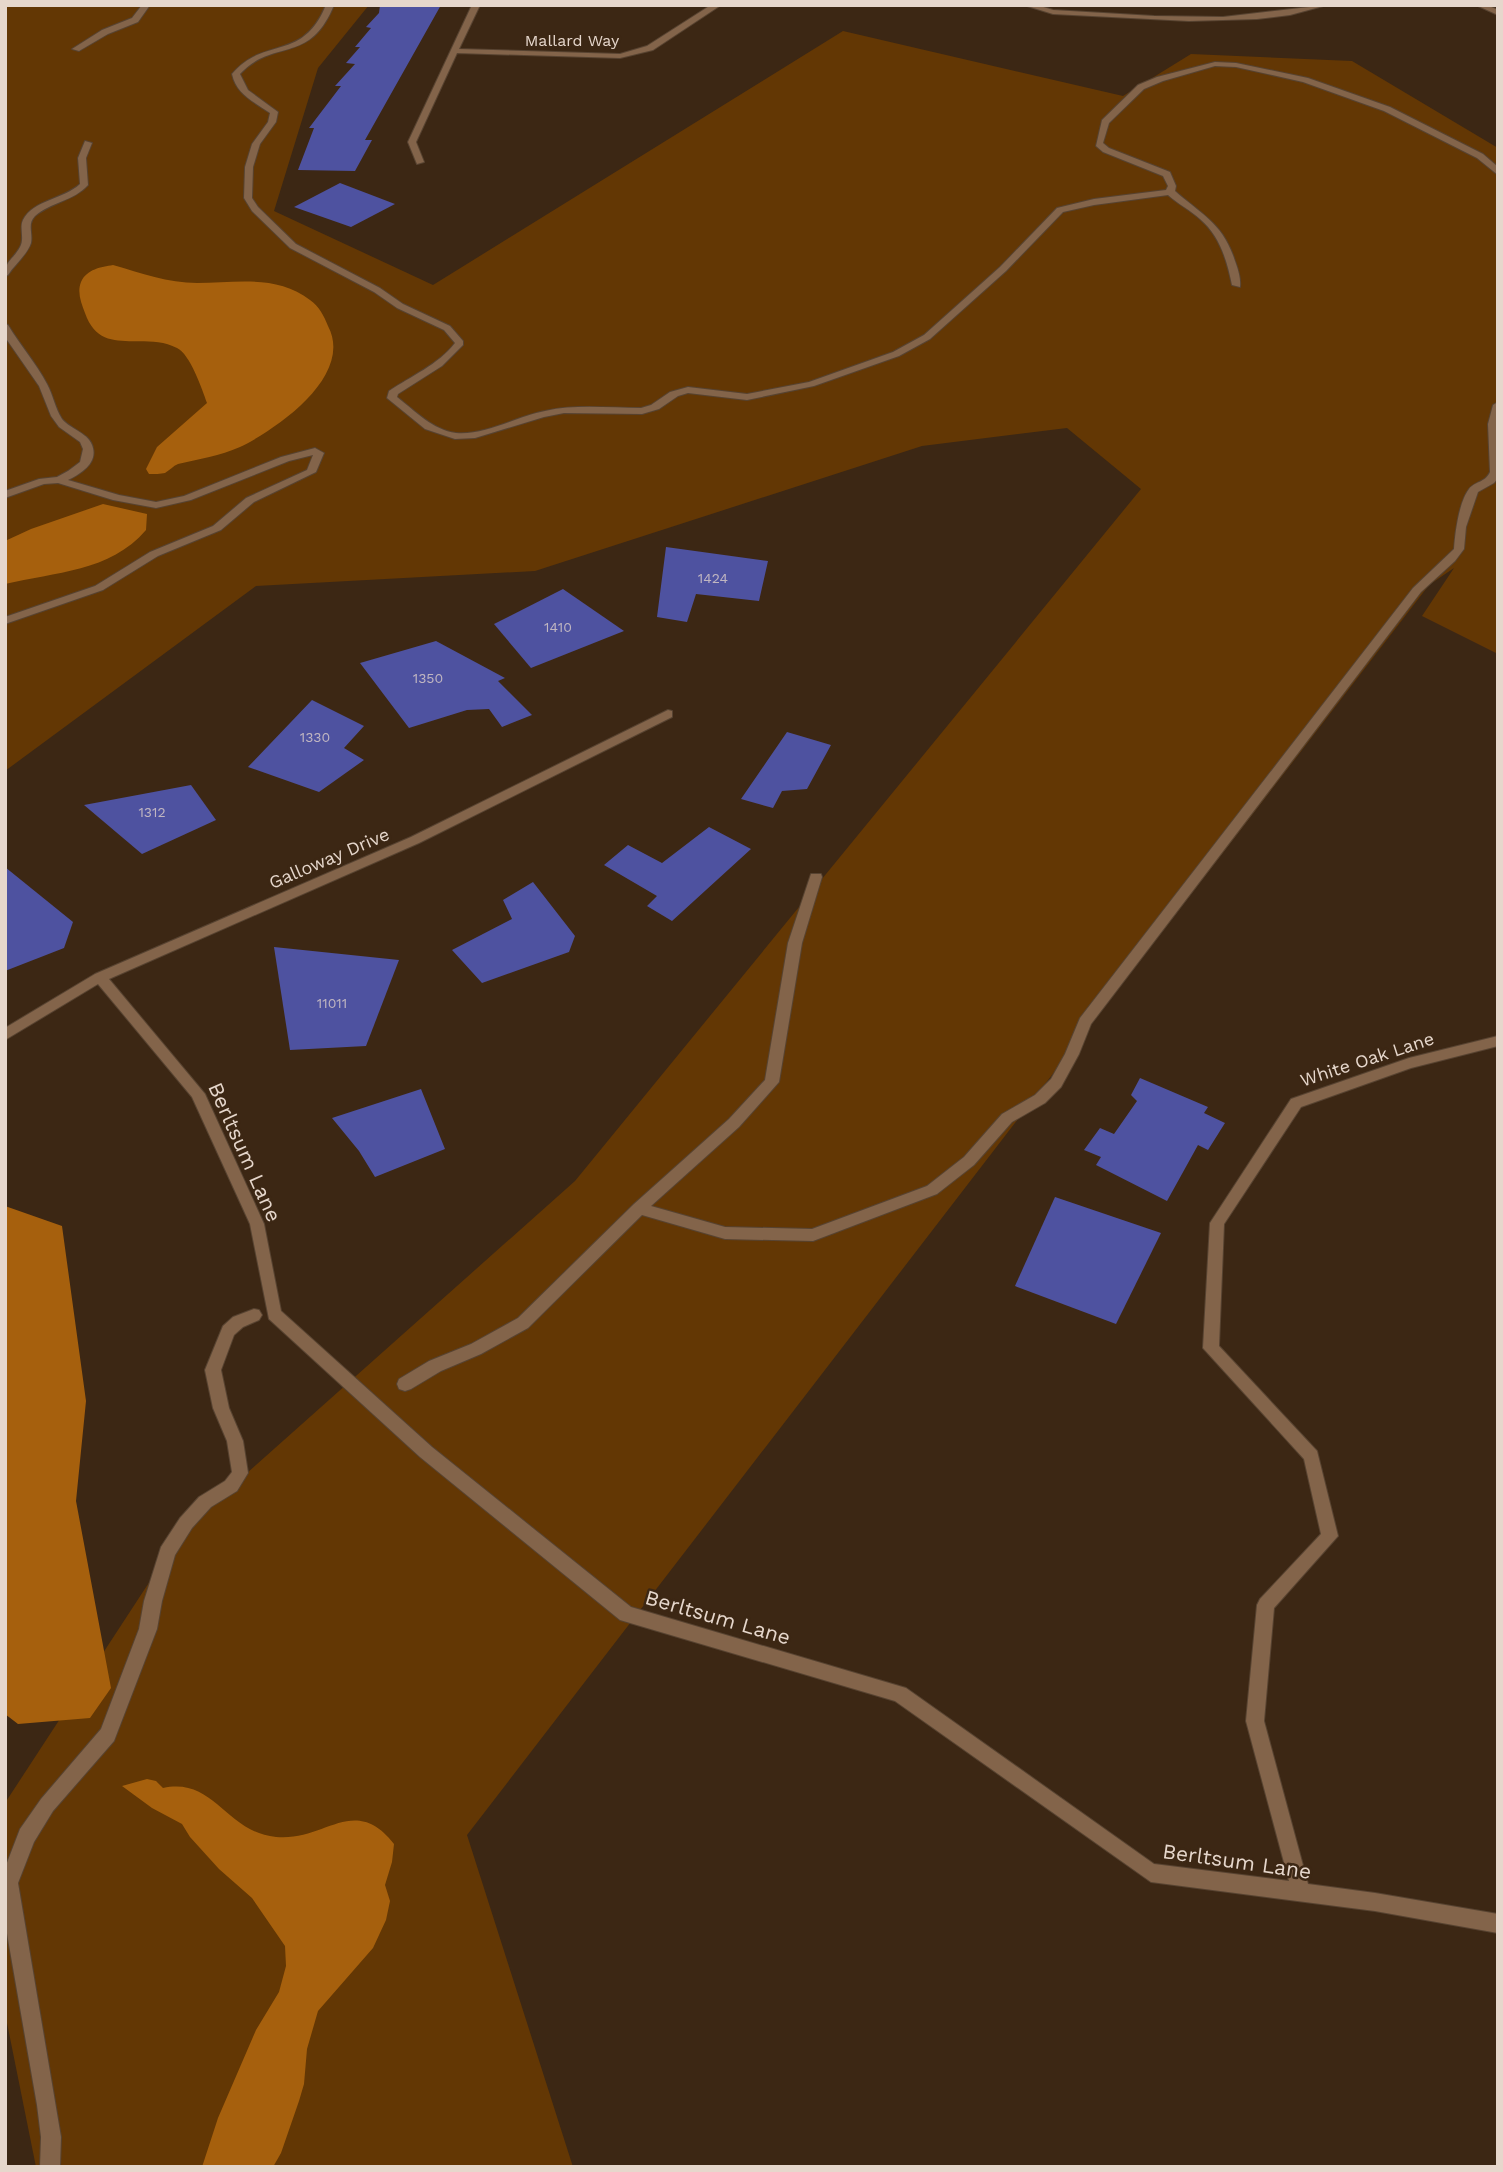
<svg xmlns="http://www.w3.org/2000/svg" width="1503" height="2172" viewBox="0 0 1503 2172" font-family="'Work Sans',sans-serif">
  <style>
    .green { fill: #633704 }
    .water { fill: #a6600d }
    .building { fill: #4e52a0 }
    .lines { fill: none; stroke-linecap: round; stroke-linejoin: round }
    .service-casing { stroke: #574331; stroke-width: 2 }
    .minor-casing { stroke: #574331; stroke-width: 2 }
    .tertiary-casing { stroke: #574331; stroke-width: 2 }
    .service { fill: #83644a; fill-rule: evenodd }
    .minor { fill: #83644a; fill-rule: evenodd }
    .tertiary { fill: #83644a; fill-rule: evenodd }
    .labels { text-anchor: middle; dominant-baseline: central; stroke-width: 5; stroke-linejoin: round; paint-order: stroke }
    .number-label { font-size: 14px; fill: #c0b6c1 }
    .far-street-label { font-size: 16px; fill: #e6d7cc; stroke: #3c2714 }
    .street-label { font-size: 18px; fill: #e6d7cc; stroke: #3c2714 }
    .near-street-label { font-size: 21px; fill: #e6d7cc; stroke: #3c2714 }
  </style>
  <rect width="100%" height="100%" fill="#3c2714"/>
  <polygon class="green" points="5,5 369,5 318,68 274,211 433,285 843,31 1123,96 1191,54 1352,61 1498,148 1498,654 1422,616 1454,568 1429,585 467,1835 573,2167 36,2167 5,2013 5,1803 184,1529 575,1181 1141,489 1067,428 922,446 535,571 256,586 5,771"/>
  <g class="water">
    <path d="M113,265C141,273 168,283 197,283C235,283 277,274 310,300C319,306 324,316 328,326C354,375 279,428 240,447C220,456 199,459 178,464C173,466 170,470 165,473C161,474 154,474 149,474L146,469L157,447L207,403C202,389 190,354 177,348C143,330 101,359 85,313C81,303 77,292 81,282C87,269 101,267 113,265Z"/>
    <path d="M103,504L147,514L146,530C110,572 55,572 5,584V541L31,529Z"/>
    <polygon points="5,1206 62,1226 86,1401 76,1501 111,1688 90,1718 18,1724 5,1714"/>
    <path d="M147,1779L156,1781L163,1788C215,1777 225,1832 276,1837C325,1842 354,1793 394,1844L392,1862L385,1885L390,1901L386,1920L373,1948L318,2011L307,2049L304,2084L299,2101L281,2153L273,2167H202L218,2118L256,2030L279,1992L286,1966L285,1946L252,1898L219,1869L190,1837L182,1824L152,1808L122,1786Z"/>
  </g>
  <g class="building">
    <polygon points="380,5 441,5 365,140 372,140 355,171 298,170 314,128 309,128 341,86 335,86 355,64 346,63 360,47 355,47 371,28 366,27 379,13"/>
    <polygon points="340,183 395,204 351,227 294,207"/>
    <polygon points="666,547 768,561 759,601 696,594 687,622 657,617"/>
    <polygon points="563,589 624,631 531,668 494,624"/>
    <polygon points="436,641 505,678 498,681 532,715 502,727 489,709 467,710 409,728 360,663"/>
    <polygon points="312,700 364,726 344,748 364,760 319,792 248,767"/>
    <polygon points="787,732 831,745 807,789 782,791 773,808 741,799"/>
    <polygon points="191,785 216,820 142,854 84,805"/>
    <polygon points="709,827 751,849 672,921 647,906 657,896 604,865 628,845 662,863"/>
    <polygon points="5,867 73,922 64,948 5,971"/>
    <polygon points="533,882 575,936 569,952 482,983 452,950 512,919 503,900"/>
    <polygon points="274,947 399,960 366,1046 290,1050"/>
    <polygon points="1140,1078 1208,1107 1204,1113 1225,1123 1208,1150 1198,1145 1167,1201 1096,1165 1101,1157 1084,1150 1100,1128 1114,1134 1137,1101 1131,1095"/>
    <polygon points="421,1089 445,1149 375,1177 359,1151 332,1118"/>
    <polygon points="1055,1197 1161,1233 1116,1324 1015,1286"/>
  </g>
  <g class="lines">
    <g class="service-casing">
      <g id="service">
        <polygon points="142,5 150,5 138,22 108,34 79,51 72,49 102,30 132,18"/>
        <path d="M326,5H334C309,66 275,37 240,74L248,90L278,112L276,122L260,144L253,167L252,198L258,207L296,244L380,288L403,304L450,326L463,341V345L442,366L398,394L397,397C415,411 433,430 456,433C483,436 518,416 545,411C576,404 609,408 641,408L651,405L670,392L688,387L747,394L809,382L893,352L924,335L1000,267L1057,208L1094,199L1166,190L1168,186L1163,176L1103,152L1096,146L1102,120L1138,85L1157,77L1215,62L1236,63L1308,78L1390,107L1483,154L1498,167V175L1477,158L1384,111L1303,82L1236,67L1215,66L1163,81L1144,89L1109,123L1103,143L1109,148L1170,172L1176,186L1175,191C1202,215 1223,223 1235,261C1238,269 1241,279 1240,287L1232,285C1227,261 1220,236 1200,219C1190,210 1178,204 1168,195L1094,205L1063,212L1006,271L930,339L899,356L814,386L747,400L688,393L678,396L659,409L642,414L564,413L544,417L475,438L455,439L425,429L387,398L389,391C411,376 438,365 455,343L444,330L397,308L374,292L290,248L252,211L244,198L245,167L252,144L268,122L270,113C254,102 236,94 232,74C265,35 302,63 326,5Z"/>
        <path d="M85,141L92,143L86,158L88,185C74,201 51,202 35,216C27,224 33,233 31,243C27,255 15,264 8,275L5,276C5,260 13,260 20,247C25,238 19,228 23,220C33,200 64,199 80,184L78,158Z"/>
        <path d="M5,324L8,325C20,345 36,363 47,384C53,395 55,408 62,419C71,430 90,433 93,448C97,464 80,474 68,480L119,495L156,502L184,496L281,457L315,448L324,453L316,472L254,502L221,530L158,556L103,590L5,624V617L95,586L150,552L213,526L246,498L307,470L313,455L289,461L191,500L156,508L113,500L58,483L44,484L5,498V491L39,479L57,477L68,471L80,462L83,449L80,442L59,427L51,416L39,386L5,337Z"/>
        <path d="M1498,402V478L1494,483L1478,492L1466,527L1464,549L1455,561L1421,592L1091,1024L1079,1054L1061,1087L1045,1103L1012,1122L974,1165L937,1194L813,1241L725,1239L642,1215L528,1328L481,1354L441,1371L411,1389L405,1391L399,1389L397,1384L399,1379L429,1361L471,1344L518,1318L634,1204L729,1119L765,1080L788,943L811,874H821L822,877L802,943L779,1082L739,1127L651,1206L725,1227L812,1229L927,1186L964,1157L1002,1114L1035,1095L1051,1079L1065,1054L1080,1018L1413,588L1454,549C1455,533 1459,502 1469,489C1475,481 1485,483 1490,472L1488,424L1493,405Z"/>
        <polygon points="254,1309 259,1310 262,1315 259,1320 243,1327 234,1335 221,1370 229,1408 243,1441 248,1473 237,1491 211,1507 192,1528 175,1555 162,1601 157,1629 114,1741 53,1811 34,1842 18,1883 61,2137 60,2167 40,2167 41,2137 37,2105 5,1922 5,1868 20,1829 41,1799 101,1729 139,1629 144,1601 161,1547 180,1518 199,1497 225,1481 232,1472 227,1441 213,1408 205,1370 223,1326 233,1317"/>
      </g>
    </g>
    <g class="minor-casing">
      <g id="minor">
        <polygon points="472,5 480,5 459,49 620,54 647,46 711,5 721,5 653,50 620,58 457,53 416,142 424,162 417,164 408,142"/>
        <polygon points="1024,5 1037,5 1053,10 1154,16 1223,17 1327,5 1290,15 1257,19 1189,21 1053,14"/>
        <polygon points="668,710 672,711 672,717 419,843 109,979 205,1094 264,1224 281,1311 432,1447 631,1607 906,1688 1154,1864 1289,1881 1246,1721 1257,1605 1260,1599 1321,1534 1304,1459 1203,1348 1210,1223 1291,1099 1409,1058 1498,1036 1498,1046 1411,1068 1301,1107 1224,1224 1219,1346 1317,1451 1338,1536 1274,1608 1264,1721 1308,1884 1375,1893 1498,1914 1498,1933 1375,1911 1151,1882 895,1701 620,1620 420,1457 269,1319 250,1224 192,1097 98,984 5,1040 5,1028 95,974 411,837"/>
      </g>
    </g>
    <g class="tertiary-casing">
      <polygon id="tertiary" points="1476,5 1487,5 1498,10 1498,15"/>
    </g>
    <use href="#service" class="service"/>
    <use href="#minor" class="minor"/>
    <use href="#tertiary" class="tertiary"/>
  </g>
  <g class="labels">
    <g class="number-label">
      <text x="713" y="578">1424</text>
      <text x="558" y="627">1410</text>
      <text x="428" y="678">1350</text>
      <text x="315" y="737">1330</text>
      <text x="152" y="812">1312</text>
      <text x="332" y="1003">11011</text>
    </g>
    <g class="far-street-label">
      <text x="572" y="40">Mallard Way</text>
    </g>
    <g class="street-label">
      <text transform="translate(329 858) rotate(-23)">Galloway Drive</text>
      <text transform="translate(1367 1059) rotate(-18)">White Oak Lane</text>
    </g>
    <g class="near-street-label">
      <text transform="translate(245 1152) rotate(66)">Berltsum Lane</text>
      <text transform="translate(718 1617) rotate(16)">Berltsum Lane</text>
      <text transform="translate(1237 1861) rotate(8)">Berltsum Lane</text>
    </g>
  </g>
  <rect width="1503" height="2172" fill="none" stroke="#e6d7cc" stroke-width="14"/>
</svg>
